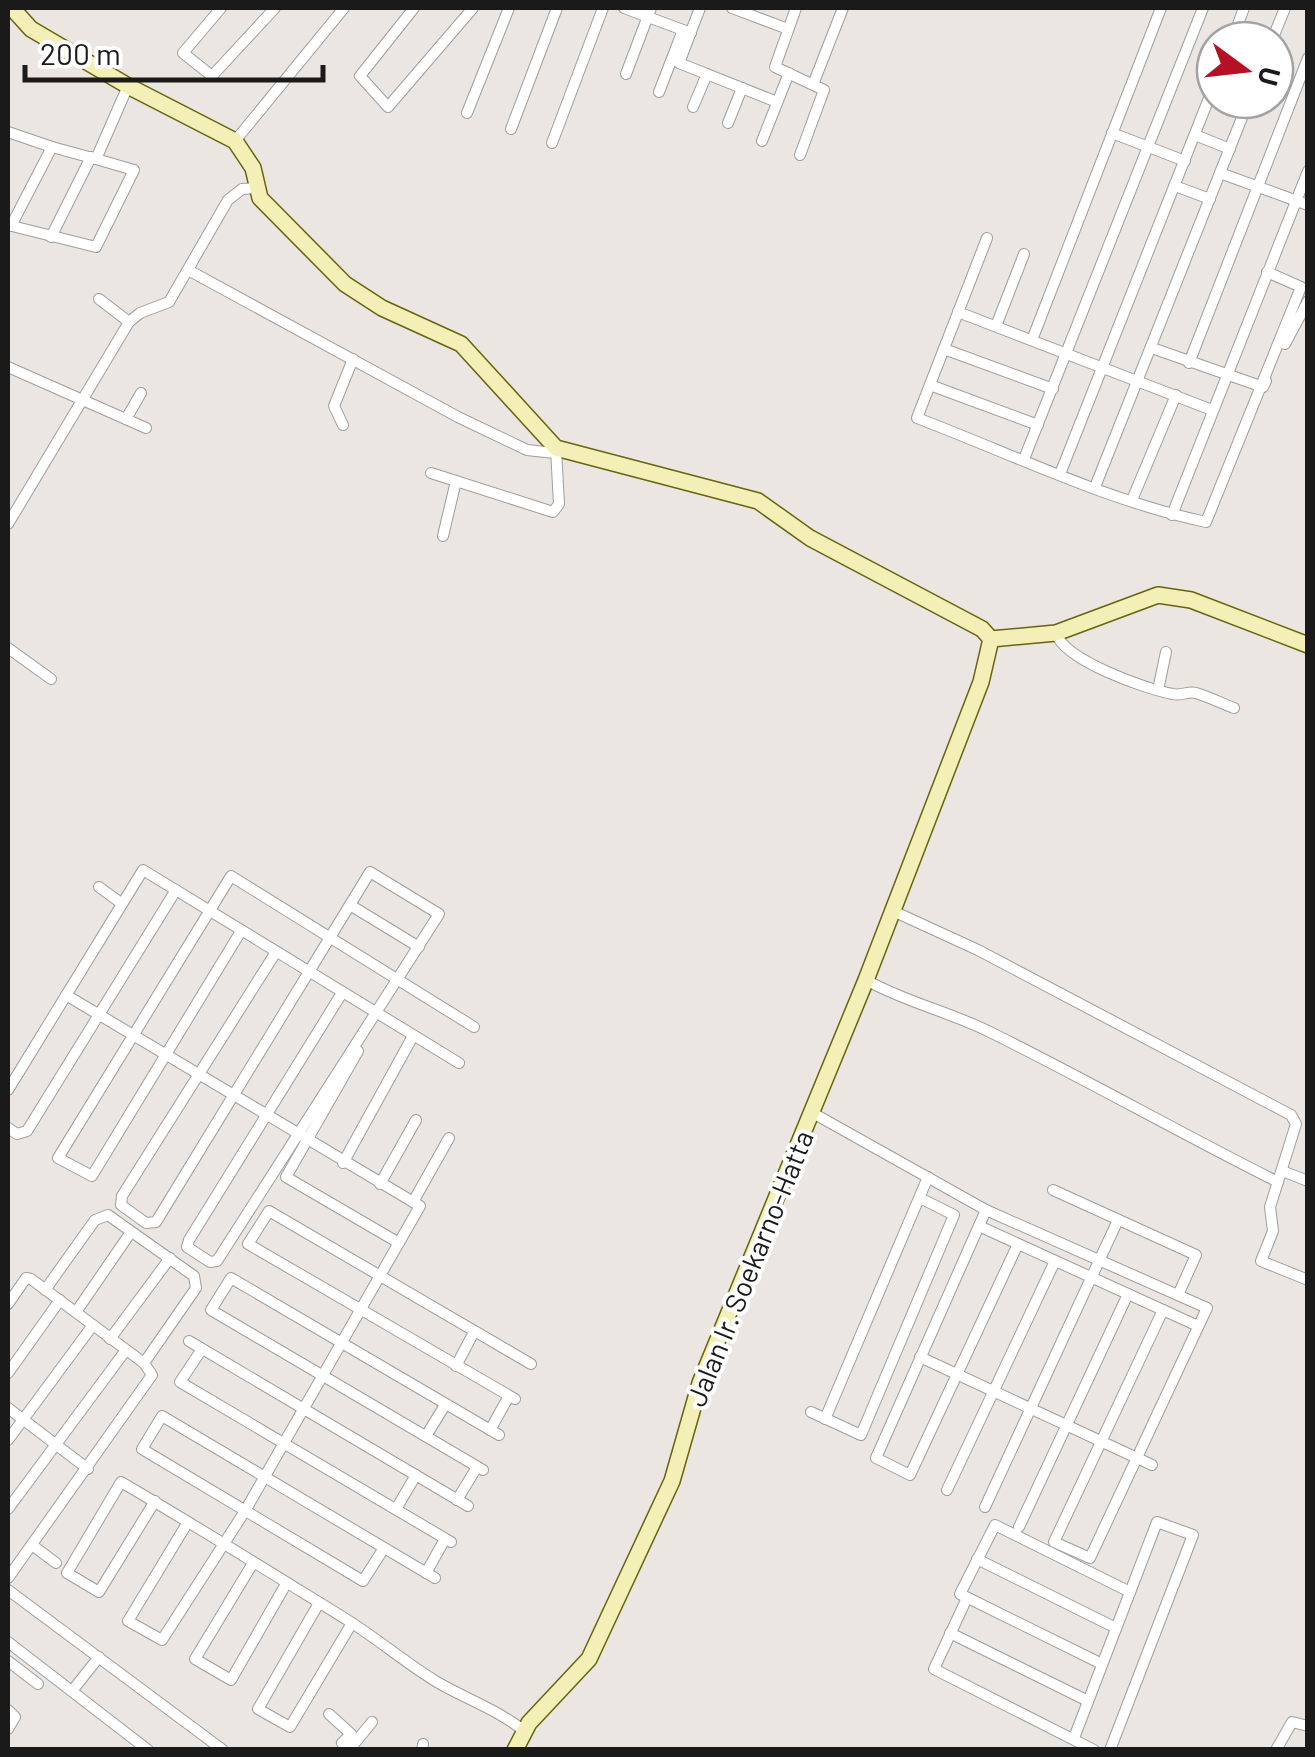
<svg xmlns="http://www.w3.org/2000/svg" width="1315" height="1757" viewBox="0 0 1315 1757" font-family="Barlow,sans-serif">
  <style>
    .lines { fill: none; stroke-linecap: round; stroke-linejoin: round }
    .street-casing { stroke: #9e9e9e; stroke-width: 12 }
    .secondary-casing { stroke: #66650d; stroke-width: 18 }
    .street { stroke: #fff; stroke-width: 10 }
    .secondary { stroke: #f3efb7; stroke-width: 15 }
    .labels { text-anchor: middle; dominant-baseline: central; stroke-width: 8; stroke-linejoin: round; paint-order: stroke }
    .street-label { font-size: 28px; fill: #1a1a1a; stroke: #fff }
  </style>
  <rect width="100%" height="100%" fill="#ebe6e1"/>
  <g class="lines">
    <g class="street-casing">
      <g id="street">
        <polyline points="221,8 183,53 212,76 275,8"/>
        <polyline points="414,8 360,76 388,107 473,8"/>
        <polyline points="624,8 691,33"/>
        <polyline points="700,8 679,63 777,102"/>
        <polyline points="732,8 788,29"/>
        <polyline points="796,8 775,67 824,90 800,155"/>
        <polyline points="1232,40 1244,8"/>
        <polyline points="1272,40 1285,8"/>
        <polyline points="626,74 651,8"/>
        <polyline points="814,82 843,8"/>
        <polyline points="659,92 683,30"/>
        <polyline points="693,107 707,74"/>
        <polyline points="467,113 509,8"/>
        <polyline points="728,123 742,88"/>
        <polyline points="511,129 557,8"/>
        <polyline points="8,132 52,147 11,226"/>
        <polyline points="1112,133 1185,161"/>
        <polyline points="1195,135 1230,149"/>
        <polyline points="235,141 344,8"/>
        <polyline points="762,141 789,73"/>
        <polyline points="552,143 603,8"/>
        <polyline points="52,147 96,159 128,86"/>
        <polyline points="1220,173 1308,205"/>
        <polyline points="1175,186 1210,199"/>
        <polyline points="8,225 96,247 134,170 96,159"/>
        <polyline points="51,237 91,157"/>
        <path d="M987,238L917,418C1012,454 1107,501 1206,522L1301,287L1267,272"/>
        <polyline points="190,271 458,417 527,450 555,453"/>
        <polyline points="99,299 129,322"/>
        <polyline points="958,312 1212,410"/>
        <polyline points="996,326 1024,254"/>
        <polyline points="1032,340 1161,8"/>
        <polyline points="1285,344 1308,301"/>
        <polyline points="1152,348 1263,387 1266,381"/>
        <polyline points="944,349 1053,389"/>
        <polyline points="1189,363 1308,58"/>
        <polyline points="8,367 146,428"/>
        <polyline points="930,385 1038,425"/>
        <polyline points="126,419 141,393"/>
        <polyline points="343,425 334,406 353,359"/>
        <polyline points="1024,459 1203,8"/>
        <polyline points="431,473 553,512 559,504 556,449"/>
        <polyline points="1060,474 1215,83"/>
        <polyline points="1095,487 1249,100"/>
        <polyline points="1132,500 1176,395"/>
        <polyline points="1172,515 1308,171"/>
        <polyline points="8,524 129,322 140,313 169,302 228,200 242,189 256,188"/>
        <polyline points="443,536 456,481"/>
        <path d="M1056,633C1064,660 1145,689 1173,694C1182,696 1187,691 1196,693C1209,697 1221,703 1234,708"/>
        <polyline points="8,648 51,679"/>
        <polyline points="1158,690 1166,652"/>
        <polyline points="99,887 121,903"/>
        <polyline points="350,905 419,947"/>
        <polyline points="893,911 978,950 1291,1115 1296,1124 1270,1207 1273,1231 1261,1261 1308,1280"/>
        <polyline points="241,931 92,1176 58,1158 231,876 474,1027"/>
        <polyline points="276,952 122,1196 121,1205 146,1223 156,1222 370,872 439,914 217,1261 210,1262 187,1247 189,1240 342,993"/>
        <path d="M866,980C907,1003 951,1012 992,1033C1089,1081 1182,1134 1278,1182"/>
        <polyline points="66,995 420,1206 245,1511 162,1640 128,1621 188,1522"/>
        <polyline points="358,1051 286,1177 399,1243"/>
        <polyline points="8,1090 143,870 459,1063"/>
        <polyline points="811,1112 986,1210 1207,1308 1090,1558 1054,1542 1163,1310"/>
        <polyline points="8,1128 17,1134 27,1131 176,890"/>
        <polyline points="343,1163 413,1036"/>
        <polyline points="1282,1171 1308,1181"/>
        <polyline points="380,1184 416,1120"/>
        <polyline points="1053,1190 1196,1255 1178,1295"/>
        <polyline points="413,1202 449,1138"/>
        <polyline points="986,1210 876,1458 910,1475 1018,1244"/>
        <polyline points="979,1226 1198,1326"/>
        <polyline points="45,1290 95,1220 108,1215 194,1276 196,1288 144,1363"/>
        <polyline points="8,1304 26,1278 31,1279 144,1363 152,1375 8,1578"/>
        <polyline points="76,1312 131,1232"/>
        <polyline points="110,1339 170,1258"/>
        <polyline points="189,1341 468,1506"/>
        <polyline points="202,1349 180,1382 451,1542"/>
        <polyline points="920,1357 1152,1465"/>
        <polyline points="456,1366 474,1332"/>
        <polyline points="8,1373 60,1300"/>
        <polyline points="515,1399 248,1244 269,1211 531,1364"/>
        <polyline points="8,1408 88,1469"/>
        <polyline points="811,1412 861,1435 954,1215 920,1198"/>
        <polyline points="825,1419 928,1177"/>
        <polyline points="490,1430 509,1396"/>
        <polyline points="426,1436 445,1405"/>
        <polyline points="8,1440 93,1325"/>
        <polyline points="483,1470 211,1310 231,1278 499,1435"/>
        <polyline points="947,1490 1055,1261"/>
        <polyline points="457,1500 477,1467"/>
        <path d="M155,1501L99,1592L67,1573L121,1482C198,1527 273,1574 349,1621C379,1640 407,1664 437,1682C466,1699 496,1709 523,1730"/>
        <polyline points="985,1507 1118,1220"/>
        <polyline points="8,1509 126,1350"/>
        <polyline points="396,1509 416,1475"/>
        <polyline points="1019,1527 1128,1294"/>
        <polyline points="32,1545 56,1563"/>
        <polyline points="384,1548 363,1581 142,1449 162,1416 435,1578"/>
        <polyline points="977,1559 1116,1628"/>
        <polyline points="253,1563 195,1659 231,1680 286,1584"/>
        <polyline points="426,1573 445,1539"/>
        <polyline points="8,1590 223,1750"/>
        <polyline points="967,1598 934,1669 1094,1750"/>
        <polyline points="319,1603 258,1709 290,1727 352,1623"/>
        <polyline points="950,1633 1088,1701"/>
        <polyline points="8,1642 148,1750"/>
        <polyline points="8,1661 38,1684"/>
        <polyline points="1102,1664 960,1594 995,1525 1130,1592"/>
        <polyline points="72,1691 99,1657"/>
        <polyline points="8,1710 15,1717 8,1729"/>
        <polyline points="329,1714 351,1734 342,1743 347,1750"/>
        <polyline points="1074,1738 1157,1522 1193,1535 1110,1750"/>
        <polyline points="349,1750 372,1722"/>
        <polyline points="422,1750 423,1744"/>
        <polyline points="1276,1750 1292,1722 1308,1726"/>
      </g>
    </g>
    <g class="secondary-casing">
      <g id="secondary">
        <polyline points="12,8 31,29 128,86 235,141 253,168 260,198 345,284 382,308 461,344 556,448 758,501 810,538 982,629 991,639 981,682 866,980 700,1383 672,1481 589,1659 529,1723 515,1750"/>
        <polyline points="991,639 1056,633 1158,595 1191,600 1308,645"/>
      </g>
    </g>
    <use href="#street" class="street"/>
    <use href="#secondary" class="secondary"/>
  </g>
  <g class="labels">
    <g class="street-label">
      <text transform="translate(749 1268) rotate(-68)">Jalan Ir. Soekarno-Hatta</text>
    </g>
  </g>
  <rect width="1315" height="1757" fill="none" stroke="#1a1a1a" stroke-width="20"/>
  <g transform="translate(1245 70) rotate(105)"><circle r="48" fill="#ffffff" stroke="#a3a3a3" stroke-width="2.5"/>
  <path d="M0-8L18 38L0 25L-18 38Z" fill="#b51023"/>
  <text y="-15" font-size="28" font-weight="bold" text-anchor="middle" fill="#1a1a1a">U</text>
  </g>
  <path d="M25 65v15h298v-15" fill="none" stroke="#1a1a1a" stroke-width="5"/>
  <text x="40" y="65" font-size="30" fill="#1a1a1a" stroke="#ffffff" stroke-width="8" paint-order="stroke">200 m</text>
</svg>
